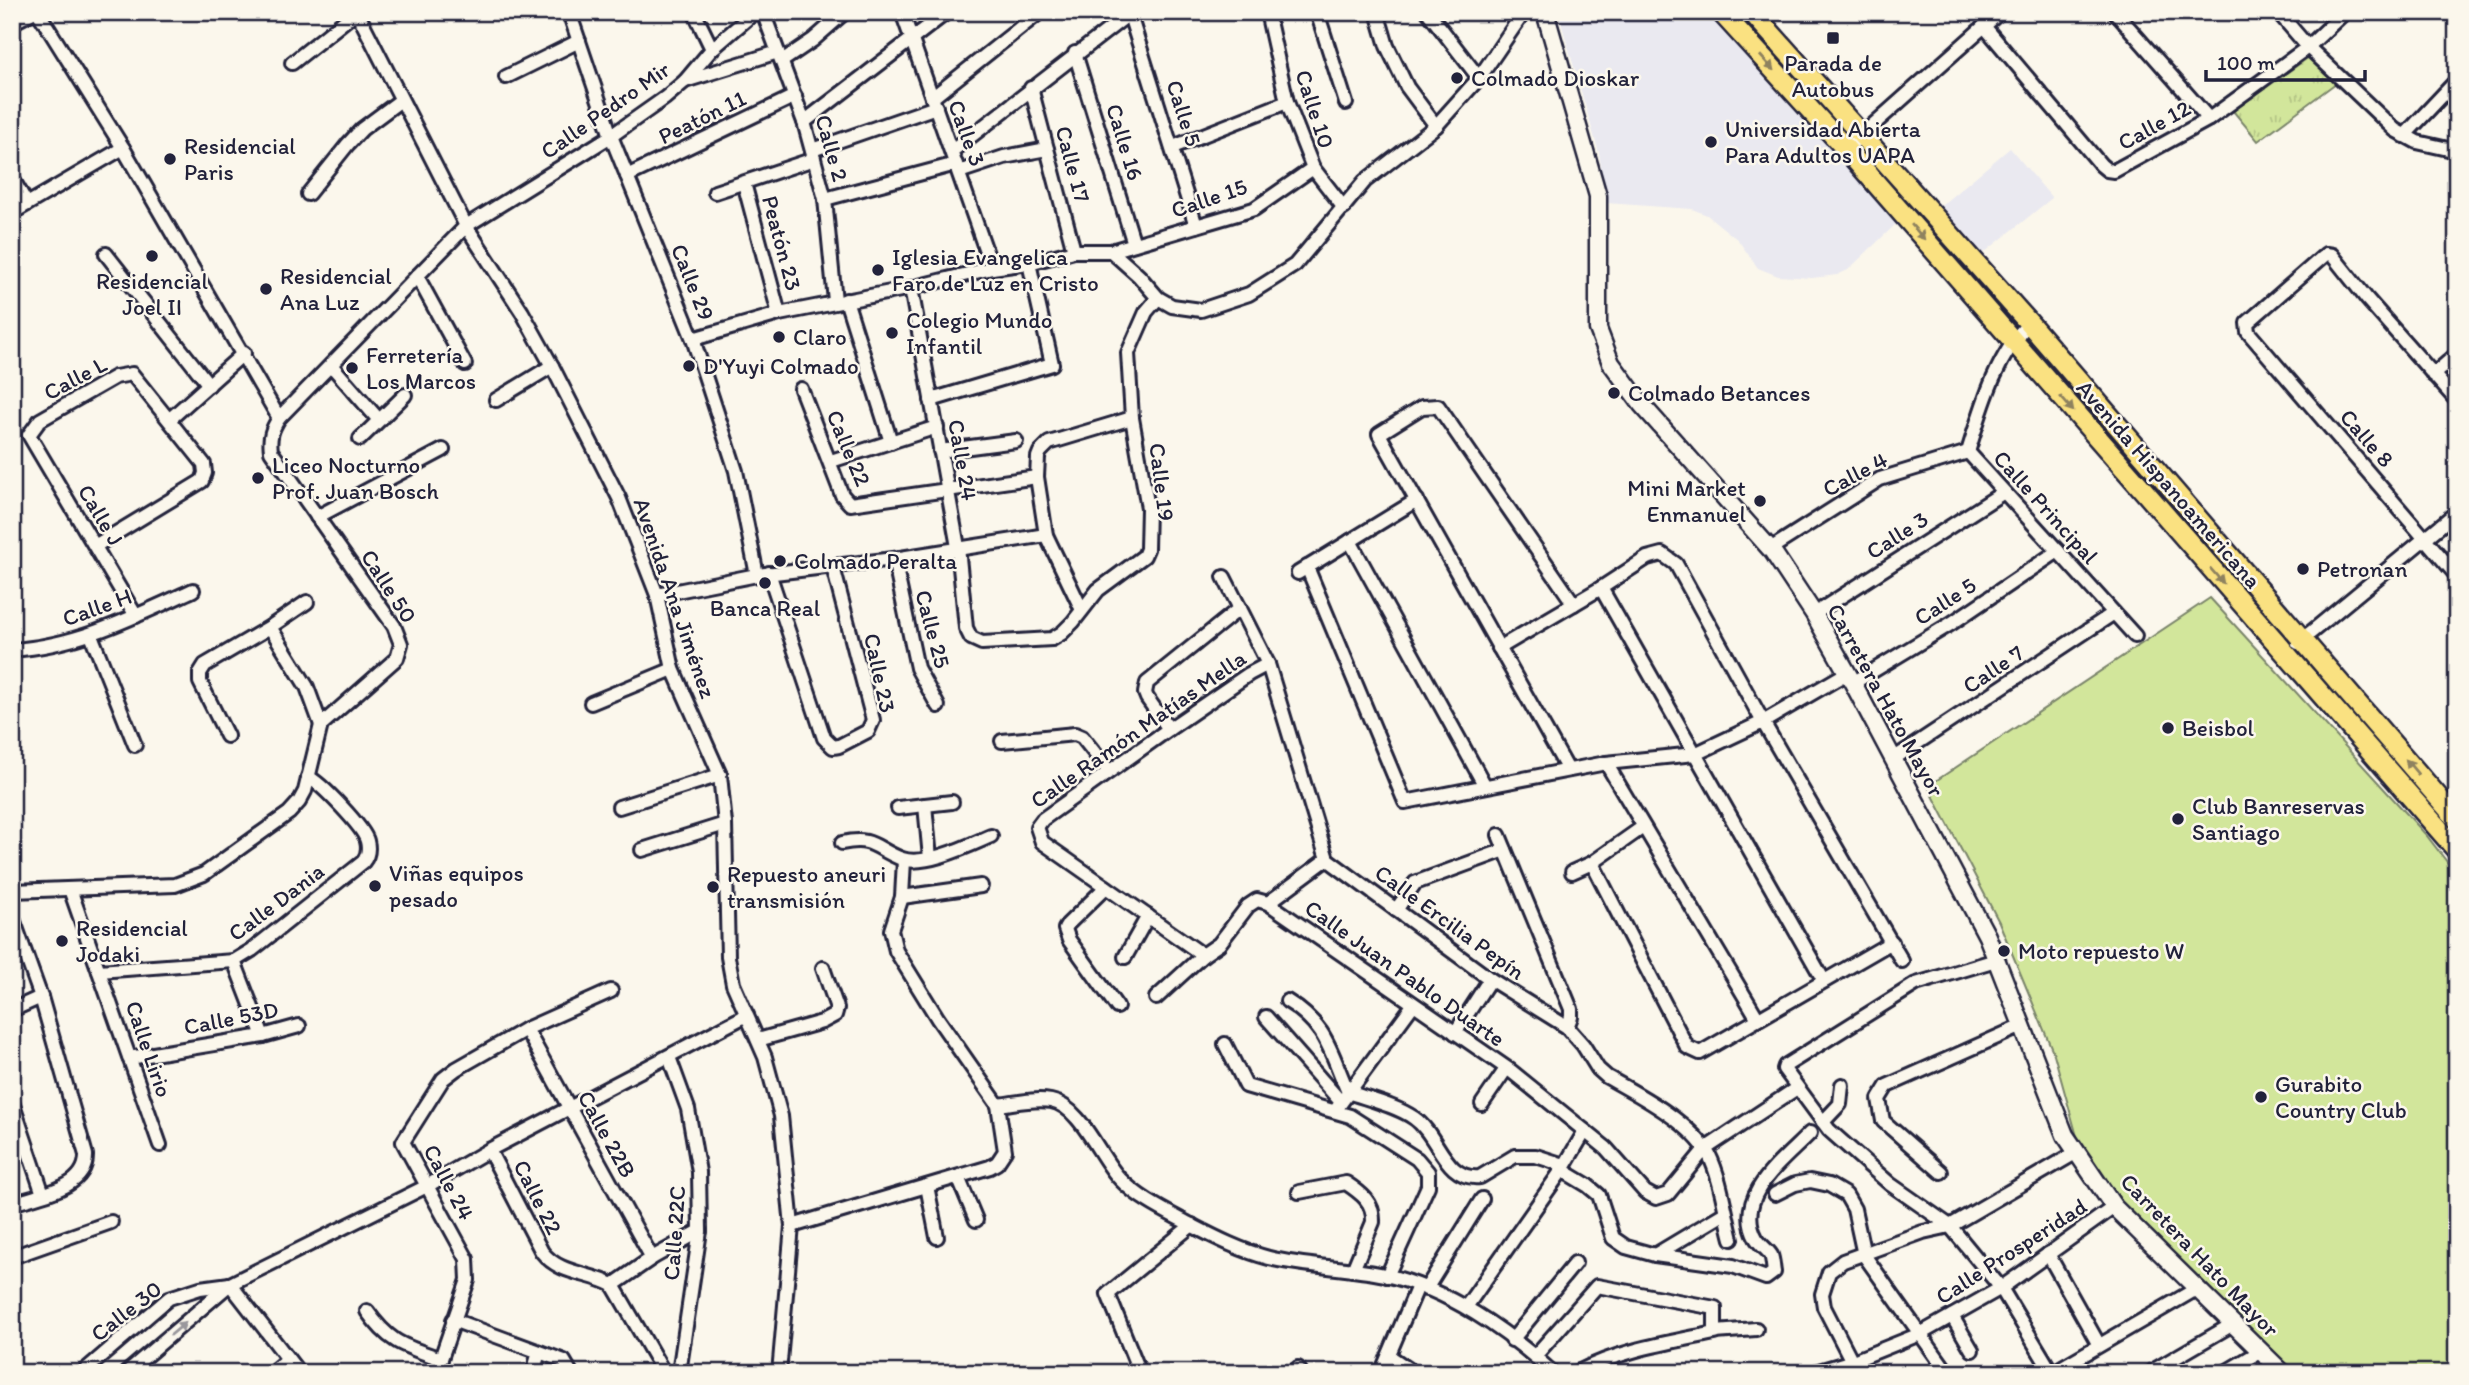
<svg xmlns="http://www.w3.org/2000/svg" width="2469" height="1385" viewBox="0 0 2469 1385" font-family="Itim,sans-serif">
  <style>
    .built { fill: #eae9f0 }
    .park { fill: url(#park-tufts); stroke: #7a846b; stroke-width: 2 }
    .pitch { fill: #d2e69b; stroke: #7a846b; stroke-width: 2 }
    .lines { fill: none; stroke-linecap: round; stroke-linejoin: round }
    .minor-casing { stroke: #22223b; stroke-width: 18 }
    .tertiary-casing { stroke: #22223b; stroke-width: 21 }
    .primary-casing { stroke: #22223b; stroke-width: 24 }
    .minor { stroke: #fbf7ec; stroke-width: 12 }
    .tertiary { stroke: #fbf7ec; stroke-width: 16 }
    .primary { stroke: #fae181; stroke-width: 19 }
    .oneway { fill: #8e825e }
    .oneway2 { fill: #99979c }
    .poi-dot { fill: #22223b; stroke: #fbf7ec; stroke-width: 2.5 }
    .labels { text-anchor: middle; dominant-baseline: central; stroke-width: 5; stroke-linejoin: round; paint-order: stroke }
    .poi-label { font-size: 23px; fill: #22223b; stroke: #fbf7ec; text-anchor: start }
    .street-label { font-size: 23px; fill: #22223b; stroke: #fbf7ec }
  </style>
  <defs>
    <pattern id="park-tufts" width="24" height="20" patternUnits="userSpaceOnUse" patternTransform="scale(1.75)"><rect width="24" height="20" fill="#d2e69b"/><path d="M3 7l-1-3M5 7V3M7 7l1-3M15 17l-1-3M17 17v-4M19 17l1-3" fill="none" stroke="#b4c586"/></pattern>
  </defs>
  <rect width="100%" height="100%" fill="#fbf7ec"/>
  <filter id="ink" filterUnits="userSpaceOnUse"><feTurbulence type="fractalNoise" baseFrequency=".0143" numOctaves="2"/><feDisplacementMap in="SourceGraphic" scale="14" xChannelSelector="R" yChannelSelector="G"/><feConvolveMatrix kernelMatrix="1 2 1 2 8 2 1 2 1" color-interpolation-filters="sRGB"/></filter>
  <g filter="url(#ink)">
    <g class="built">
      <polygon points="1558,12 1712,12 1897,223 1848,270 1837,275 1812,278 1778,276 1758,268 1738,240 1707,215 1692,209 1606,203 1599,153"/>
      <polygon points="2010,148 2052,198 1974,261 1932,213"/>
    </g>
    <polygon class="park" points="2309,57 2336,83 2258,141 2233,111"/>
    <polygon class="pitch" points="2210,598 2427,836 2457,875 2457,1373 2290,1373 2117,1201 2078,1140 2054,1054 1999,922 1928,786"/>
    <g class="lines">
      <g class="minor-casing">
        <g id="minor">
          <polyline points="38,12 123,148 279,418"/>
          <polyline points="357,12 466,226 522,312 552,366 619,498 657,595 673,669 720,775 725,824 728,957 733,984 765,1057 781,1116 792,1226 779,1373"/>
          <polyline points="569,12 611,136 693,339 736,471 757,575"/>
          <polyline points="694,12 712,49"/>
          <polyline points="763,12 804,122 825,199 835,301"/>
          <polyline points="902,12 992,268"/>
          <polyline points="1129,12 1196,226"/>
          <polyline points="1267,12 1287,102 1313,168 1344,208"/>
          <polyline points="1317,12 1346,103"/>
          <polyline points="1377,12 1387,46 1407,87 1436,126"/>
          <polyline points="1428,12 1479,78"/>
          <polyline points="2115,12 2209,119"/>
          <polyline points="2278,12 2308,47 2395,130 2417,142 2457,151"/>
          <polyline points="12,23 33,12"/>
          <polyline points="1984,26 2101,165 2107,170 2114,171 2209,119 2308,47 2345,12"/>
          <polyline points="1075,53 1134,244"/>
          <polyline points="782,61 813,40 845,12"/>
          <polyline points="292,63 356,12"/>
          <polyline points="506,77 579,41"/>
          <polyline points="685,81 778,52"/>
          <polyline points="1031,88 1074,251"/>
          <polyline points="932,98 1040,12"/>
          <polyline points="804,122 947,12"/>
          <polyline points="2404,136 2457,80"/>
          <polyline points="1173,147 1287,102"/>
          <polyline points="1846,149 2000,12"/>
          <polyline points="812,150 936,107"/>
          <polyline points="952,151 1130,13"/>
          <polyline points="959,172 1004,157 1047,149"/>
          <polyline points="627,176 795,96"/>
          <polyline points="12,178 27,204"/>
          <polyline points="744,183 779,314"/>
          <polyline points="715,192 814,159"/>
          <polyline points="308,194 348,144 362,129 401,100"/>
          <polyline points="825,199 956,164"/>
          <polyline points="12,213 123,148"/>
          <polyline points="1111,251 1139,276 1158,298 1172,306 1201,310 1249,294 1295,265 1365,181 1436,126 1479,78 1524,12"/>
          <polyline points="106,254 209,385"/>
          <polyline points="417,276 465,364"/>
          <polyline points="911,288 958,547 966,628 971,638 982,643 1052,639 1062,633 1073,622 1098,590 1144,556 1147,549 1148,508 1132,418 1128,353 1146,312 1158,298"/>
          <polyline points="846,300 891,442"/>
          <polyline points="693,339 779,314 911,288 992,268 1029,263 1074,251 1111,251 1254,209 1313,168"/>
          <polyline points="331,365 379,420"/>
          <polyline points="2433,375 2457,354"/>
          <polyline points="801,389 842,495 850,504 1037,477"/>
          <polyline points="496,400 552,366"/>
          <polyline points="931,400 1052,364 1029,263"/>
          <polyline points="2457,401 2367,299 2332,255 2326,254 2247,323 2248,332 2457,576"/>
          <polyline points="170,419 244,353"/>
          <polyline points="360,439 405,395"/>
          <polyline points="940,451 1016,441"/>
          <polyline points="1968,452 2135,636"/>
          <path d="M1968,452C1982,407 1995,358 2029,323"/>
          <polyline points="831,461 937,427"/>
          <polyline points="317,517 443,450"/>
          <polyline points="1350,541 1485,786"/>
          <polyline points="95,546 202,481 205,473 204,464 132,374 115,377 40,420 29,435 136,616"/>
          <polyline points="1770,549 1880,479 1968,452"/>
          <polyline points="894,559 917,668 938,706"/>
          <polyline points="1307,567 1405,802 1606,763 1695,754 1763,722 1902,961"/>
          <polyline points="769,573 824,738 833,747 839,746 868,731 873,720 833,567"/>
          <polyline points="1298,573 1417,500"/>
          <path d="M1224,577L1268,664L1327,859L1490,979L1567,1027L1583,1045L1598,1069L1607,1077C1639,1095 1691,1122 1709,1155C1721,1179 1725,1213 1732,1239"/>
          <polyline points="1601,588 1824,981"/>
          <polyline points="657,595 757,575 894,559 1046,535"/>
          <polyline points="1082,610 1046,535 1037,477 1038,457 1040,452 1049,443 1132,418"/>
          <polyline points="1814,614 2004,492"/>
          <polyline points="270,627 307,602"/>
          <polyline points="91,635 135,745"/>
          <polyline points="2298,643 2457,512"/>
          <polyline points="1499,648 1601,588 1647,558 1662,554 1676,564 1763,722 1847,673"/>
          <path d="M12,650C77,646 134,617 193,590"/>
          <polyline points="1268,664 1249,674 1169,729 1043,819 1037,827 1042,842 1203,955 1219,944 1248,906 1257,900 1268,903 1511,1071 1606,1148 1645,1192 1656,1198 1668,1194 1705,1149 1797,1088"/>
          <polyline points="1853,683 1952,623 2058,551"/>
          <polyline points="591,703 673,669"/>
          <polyline points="1169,729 1147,698 1145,693 1147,683 1240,608"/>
          <polyline points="227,736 200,682 200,673 205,665 270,627 307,687 321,725"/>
          <polyline points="1002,741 1075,734 1082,737 1109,771"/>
          <polyline points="1893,759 2114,613"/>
          <polyline points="1606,763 1758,1019"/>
          <polyline points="1568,770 1379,434 1422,407 1438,406 1574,604"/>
          <polyline points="925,805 930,858"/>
          <polyline points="619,807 720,775"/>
          <polyline points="898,808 952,802"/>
          <polyline points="1499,835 1571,1009 1571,1017 1567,1027"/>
          <path d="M842,843C874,836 875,849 902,859C925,867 970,845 991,836"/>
          <polyline points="642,850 725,824"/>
          <polyline points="1592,863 1687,1047 1700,1053 1892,942"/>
          <polyline points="1572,872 1592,863 1643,827"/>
          <polyline points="1106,887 1068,924 1065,929 1069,940 1117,1007"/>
          <polyline points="70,889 160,1145"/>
          <path d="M12,891L175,885L204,874L289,813L299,802L305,791L321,725L397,658L401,644L394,626L271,451C269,437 272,429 279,418L466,226L611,136L665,98L685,81L712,49L755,12"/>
          <polyline points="902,897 981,886"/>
          <polyline points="1268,903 1327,859"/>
          <polyline points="1396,910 1415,883 1505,850"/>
          <path d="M12,916L41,997L86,1155C87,1189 38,1195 12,1204"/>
          <polyline points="1125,957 1148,916"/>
          <polyline points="1996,960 1916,984 1785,1066 1784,1069 1829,1130 1890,1184 1950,1226 2001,1288 2052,1373"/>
          <polyline points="234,961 263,1036"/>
          <path d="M99,971L234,961L252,950L363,862C368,856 369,849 367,841C364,828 321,783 308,777"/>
          <polyline points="1156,998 1203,955"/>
          <path d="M1287,1001C1328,1026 1330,1052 1348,1092C1368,1099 1397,1106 1414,1118C1439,1135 1444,1181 1480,1177L1515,1156H1536L1564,1165"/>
          <polyline points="12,1010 41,997"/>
          <polyline points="1266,1017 1341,1102"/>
          <polyline points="526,1029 652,1258"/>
          <polyline points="1455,1033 1490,979"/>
          <polyline points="758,1040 822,1022 835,1015 837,1008 823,968"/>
          <polyline points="1225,1044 1246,1086 1350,1116 1417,1159 1428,1172 1428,1186 1387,1276"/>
          <polyline points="669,1057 688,1109 699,1172 700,1231 679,1373"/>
          <polyline points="129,1058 263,1036 299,1026"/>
          <polyline points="12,1102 43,1194"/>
          <polyline points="1482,1104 1506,1069"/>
          <path d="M998,1105C1015,1103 1034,1098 1051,1101C1081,1106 1100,1159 1120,1179C1139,1199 1167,1212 1191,1225C1216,1238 1242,1251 1269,1258C1307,1267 1347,1267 1385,1275C1447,1289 1507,1330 1553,1373"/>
          <polyline points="1335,1111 1413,1005"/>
          <polyline points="1823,1122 1840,1104 1842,1085"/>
          <path d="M489,1150L542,1252C560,1275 589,1272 613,1285L664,1373"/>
          <path d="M1562,1170L1587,1185L1599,1195L1613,1238L1626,1247L1655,1255L1733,1266L1766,1278L1774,1272C1773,1267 1773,1260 1771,1255C1767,1249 1760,1245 1756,1238C1733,1196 1784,1160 1810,1133"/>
          <polyline points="1941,1172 1883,1121 1879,1099 1887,1086 2022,1026"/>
          <polyline points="958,1177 976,1220"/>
          <polyline points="927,1186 937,1237"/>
          <path d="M1299,1192L1346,1183C1361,1193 1374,1202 1373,1222L1353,1270"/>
          <polyline points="1775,1194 1795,1184 1810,1181 1829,1185 1846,1195 1854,1209 1864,1255 1948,1373"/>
          <polyline points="792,1226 990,1167 997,1163 1005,1151 998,1105 938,1019 896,951 891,930 902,897 904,860"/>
          <polyline points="2048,1254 2099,1345"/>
          <polyline points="1655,1255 1725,1213"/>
          <polyline points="12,1257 111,1222"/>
          <polyline points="230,1284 299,1373"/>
          <polyline points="613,1285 652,1258 700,1231"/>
          <polyline points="1426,1289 1482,1199"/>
          <polyline points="1466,1307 1562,1170 1585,1131"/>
          <path d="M367,1311C390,1344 405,1346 441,1359"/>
          <polyline points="1952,1316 1972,1350"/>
          <polyline points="453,1320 564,1361 571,1373"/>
          <polyline points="1715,1332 1756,1329"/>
          <polyline points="1512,1340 1575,1263"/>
          <polyline points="1389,1356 1414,1373"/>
          <path d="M1535,1356L1597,1286L1715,1308V1333C1667,1343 1620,1350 1576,1373"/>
          <polyline points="1298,1368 1301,1373"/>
          <polyline points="82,1373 169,1298 200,1288 230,1284"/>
          <polyline points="126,1373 230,1284 427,1186 489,1150 747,1015"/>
          <polyline points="271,1373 288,1359"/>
          <polyline points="436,1373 468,1280 467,1259 403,1142 443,1079 456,1069 526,1029 611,991"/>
          <polyline points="533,1373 539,1352"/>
          <polyline points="1140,1373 1108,1294 1192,1225"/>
          <polyline points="1381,1373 1418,1286"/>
          <polyline points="1812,1373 1853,1361 1920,1334 2001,1288 2114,1207"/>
          <polyline points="1858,1373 1824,1307 1822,1294 1829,1272 1843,1261 1923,1232 1950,1226 2077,1152"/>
          <polyline points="2052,1373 2198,1288"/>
          <polyline points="2149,1373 2233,1324"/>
          <polyline points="2224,1373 2261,1351"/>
        </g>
      </g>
      <g class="tertiary-casing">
        <polyline id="tertiary" points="1545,12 1598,196 1598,329 1611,363 1642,405 1773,552 1814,614 1853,683 1987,936 2065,1135 2114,1207 2283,1373"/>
      </g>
      <g class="primary-casing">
        <g id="primary">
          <polyline points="1721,12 1846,149 2457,850"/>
          <polyline points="1752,12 2029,323 2457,819"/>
        </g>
      </g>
      <use href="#minor" class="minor"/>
      <use href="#tertiary" class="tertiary"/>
      <use href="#primary" class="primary"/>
    </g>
    <defs><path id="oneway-solid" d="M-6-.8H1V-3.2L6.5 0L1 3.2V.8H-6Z" transform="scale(1.75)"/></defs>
    <g class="oneway">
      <use href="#oneway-solid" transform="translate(1767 63) rotate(48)"/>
      <use href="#oneway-solid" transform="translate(1918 232) rotate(49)"/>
      <use href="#oneway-solid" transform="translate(2067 404) rotate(49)"/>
      <use href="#oneway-solid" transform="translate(2217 576) rotate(49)"/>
      <use href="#oneway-solid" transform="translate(2412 767) rotate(-130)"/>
    </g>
    <use class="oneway2" href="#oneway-solid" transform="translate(178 1329) rotate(-40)"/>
  </g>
  <g class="poi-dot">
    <rect x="1826" y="31" width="14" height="14" rx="3.5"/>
    <circle cx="1457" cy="78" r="7"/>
    <circle cx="1711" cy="142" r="7"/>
    <circle cx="170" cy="159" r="7"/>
    <circle cx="152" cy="256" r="7"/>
    <circle cx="878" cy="270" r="7"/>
    <circle cx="266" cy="289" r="7"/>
    <circle cx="892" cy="333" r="7"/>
    <circle cx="779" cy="337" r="7"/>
    <circle cx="689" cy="366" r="7"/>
    <circle cx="352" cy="368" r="7"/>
    <circle cx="1614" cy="393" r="7"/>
    <circle cx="258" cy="478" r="7"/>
    <circle cx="1760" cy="501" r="7"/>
    <circle cx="780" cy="561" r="7"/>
    <circle cx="2303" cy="569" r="7"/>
    <circle cx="765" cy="583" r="7"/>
    <circle cx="2168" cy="728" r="7"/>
    <circle cx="2178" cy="819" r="7"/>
    <circle cx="375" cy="886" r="7"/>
    <circle cx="713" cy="887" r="7"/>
    <circle cx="62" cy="941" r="7"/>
    <circle cx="2004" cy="951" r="7"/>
    <circle cx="2261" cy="1097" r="7"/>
  </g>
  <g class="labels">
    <g class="poi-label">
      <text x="1833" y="63" text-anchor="middle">Parada de<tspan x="1833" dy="26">Autobus</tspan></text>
      <text x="1471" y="78">Colmado Dioskar</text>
      <text x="1725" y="129">Universidad Abierta<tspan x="1725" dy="26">Para Adultos UAPA</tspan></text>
      <text x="184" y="146">Residencial<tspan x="184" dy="26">Paris</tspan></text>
      <text x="892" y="257">Iglesia Evangelica<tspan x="892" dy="26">Faro de Luz en Cristo</tspan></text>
      <text x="280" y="276">Residencial<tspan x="280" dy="26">Ana Luz</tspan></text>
      <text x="152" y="281" text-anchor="middle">Residencial<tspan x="152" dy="26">Joel II</tspan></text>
      <text x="906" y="320">Colegio Mundo<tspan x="906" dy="26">Infantil</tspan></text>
      <text x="793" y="337">Claro</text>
      <text x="366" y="355">Ferretería<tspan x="366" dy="26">Los Marcos</tspan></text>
      <text x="703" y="366">D'Yuyi Colmado</text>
      <text x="1628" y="393">Colmado Betances</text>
      <text x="272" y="465">Liceo Nocturno<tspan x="272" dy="26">Prof. Juan Bosch</tspan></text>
      <text x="1746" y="488" text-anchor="end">Mini Market<tspan x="1746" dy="26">Enmanuel</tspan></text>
      <text x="794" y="561">Colmado Peralta</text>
      <text x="2317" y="569">Petronan</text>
      <text x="765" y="608" text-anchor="middle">Banca Real</text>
      <text x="2182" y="728">Beisbol</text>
      <text x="2192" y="806">Club Banreservas<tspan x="2192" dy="26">Santiago</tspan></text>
      <text x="389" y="873">Viñas equipos<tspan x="389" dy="26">pesado</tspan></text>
      <text x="727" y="874">Repuesto aneuri<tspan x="727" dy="26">transmisión</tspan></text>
      <text x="76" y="928">Residencial<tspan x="76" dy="26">Jodaki</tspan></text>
      <text x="2018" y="951">Moto repuesto W</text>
      <text x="2275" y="1084">Gurabito<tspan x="2275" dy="26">Country Club</tspan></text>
    </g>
    <g class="street-label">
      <text transform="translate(1315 109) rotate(72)">Calle 10</text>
      <text transform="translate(605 110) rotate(-35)">Calle Pedro Mir</text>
      <text transform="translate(1184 113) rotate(72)">Calle 5</text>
      <text transform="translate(702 117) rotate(-26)">Peatón 11</text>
      <text transform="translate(2154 125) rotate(-29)">Calle 12</text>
      <text transform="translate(967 133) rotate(70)">Calle 3</text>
      <text transform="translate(1125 142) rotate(73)">Calle 16</text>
      <text transform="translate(832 148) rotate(74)">Calle 2</text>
      <text transform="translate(1073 164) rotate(75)">Calle 17</text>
      <text transform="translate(1209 198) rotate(-19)">Calle 15</text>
      <text transform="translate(782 243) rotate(75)">Peatón 23</text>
      <text transform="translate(693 282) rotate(68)">Calle 29</text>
      <text transform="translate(75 378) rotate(-28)">Calle L</text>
      <text transform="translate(2367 438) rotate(49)">Calle 8</text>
      <text transform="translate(849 448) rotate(67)">Calle 22</text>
      <text transform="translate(963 460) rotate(80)">Calle 24</text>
      <text transform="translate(1855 474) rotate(-28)">Calle 4</text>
      <text transform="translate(1162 482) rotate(83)">Calle 19</text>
      <text transform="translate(2169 484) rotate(49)">Avenida Hispanoamericana</text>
      <text transform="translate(2046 507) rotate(48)">Calle Principal</text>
      <text transform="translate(101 515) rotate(59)">Calle J</text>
      <text transform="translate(1897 535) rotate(-33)">Calle 3</text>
      <text transform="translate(389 586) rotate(57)">Calle 50</text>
      <text transform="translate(675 598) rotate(71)">Avenida Ana Jiménez</text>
      <text transform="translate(1945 601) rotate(-33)">Calle 5</text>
      <text transform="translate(97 607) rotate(-20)">Calle H</text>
      <text transform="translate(933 629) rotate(75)">Calle 25</text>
      <text transform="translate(1993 669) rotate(-34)">Calle 7</text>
      <text transform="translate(880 673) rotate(78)">Calle 23</text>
      <text transform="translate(1886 700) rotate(61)">Carretera Hato Mayor</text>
      <text transform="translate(1138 729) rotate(-35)">Calle Ramón Matías Mella</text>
      <text transform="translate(276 902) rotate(-37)">Calle Dania</text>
      <text transform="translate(1450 922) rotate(36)">Calle Ercilia Pepín</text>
      <text transform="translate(1405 973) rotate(35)">Calle Juan Pablo Duarte</text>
      <text transform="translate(231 1018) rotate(-11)">Calle 53D</text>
      <text transform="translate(149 1049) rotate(71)">Calle Lirio</text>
      <text transform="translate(607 1134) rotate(61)">Calle 22B</text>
      <text transform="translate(449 1182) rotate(62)">Calle 24</text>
      <text transform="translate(538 1197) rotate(63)">Calle 22</text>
      <text transform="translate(674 1233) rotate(-86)">Calle 22C</text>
      <text transform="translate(2011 1251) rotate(-33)">Calle Prosperidad</text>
      <text transform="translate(2200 1255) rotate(46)">Carretera Hato Mayor</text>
      <text transform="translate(126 1311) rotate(-38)">Calle 30</text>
    </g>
  </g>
  <rect width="2469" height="1385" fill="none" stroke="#fbf7ec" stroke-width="42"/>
  <rect x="21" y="21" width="2427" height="1343" fill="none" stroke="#22223b" stroke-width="2.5" filter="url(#ink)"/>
  <path d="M2206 70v10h159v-10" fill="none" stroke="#22223b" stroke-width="3.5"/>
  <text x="2217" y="70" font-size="21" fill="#22223b" stroke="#fbf7ec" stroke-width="5" paint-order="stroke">100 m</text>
</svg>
